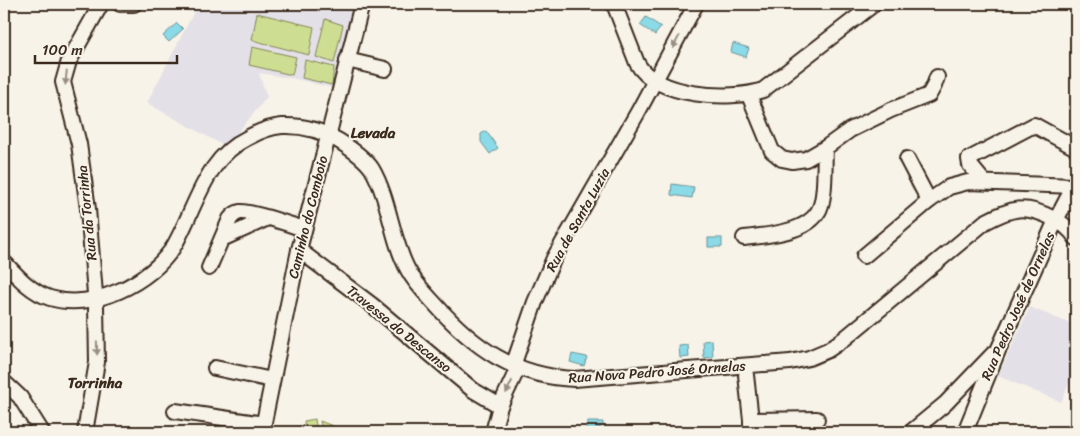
<svg xmlns="http://www.w3.org/2000/svg" width="1080" height="436" viewBox="0 0 1080 436" font-family="Sriracha,sans-serif">
  <style>
    .built { fill: #e4e0e7 }
    .green { fill: #cdde92; stroke: #848458 }
    .water { fill: #8bdae8; stroke: #6b9497 }
    .lines { fill: none; stroke-linecap: round; stroke-linejoin: round }
    .minor-casing { stroke: #3b2a1e; stroke-width: 18 }
    .minor { stroke: #f7f3e8; stroke-width: 14 }
    .oneway { fill: #998e83 }
    .labels { text-anchor: middle; dominant-baseline: central; stroke-width: 4; stroke-linejoin: round; paint-order: stroke }
    .street-label { font-size: 14px; fill: #3b2a1e; stroke: #f7f3e8 }
    .neighbourhood-label { font-size: 15px; font-weight: bold; fill: #3b2a1e; stroke: #f7f3e8 }
  </style>
  <rect width="100%" height="100%" fill="#f7f3e8"/>
  <filter id="ink" filterUnits="userSpaceOnUse"><feTurbulence type="fractalNoise" baseFrequency=".02" numOctaves="2"/><feDisplacementMap in="SourceGraphic" scale="10" xChannelSelector="R" yChannelSelector="G"/><feConvolveMatrix kernelMatrix="1 2 1 2 8 2 1 2 1" color-interpolation-filters="sRGB"/></filter>
  <g filter="url(#ink)">
    <g class="built">
      <polygon points="198,4 355,4 332,88 296,79 259,73 267,97 226,147 147,103"/>
      <polygon points="1030,307 1076,326 1076,368 1061,402 998,376"/>
    </g>
    <g class="green">
      <polygon points="257,13 314,27 309,55 252,40"/>
      <polygon points="325,19 343,25 334,63 316,57"/>
      <polygon points="252,47 296,57 292,75 249,65"/>
      <polygon points="305,60 334,67 332,85 302,78"/>
      <polygon points="315,419 317,432 306,432 304,421"/>
      <polygon points="320,421 340,429 322,431"/>
    </g>
    <g class="water">
      <polygon points="646,17 661,27 655,35 640,25"/>
      <polygon points="177,23 183,29 169,42 163,36"/>
      <polygon points="733,43 749,48 746,57 731,52"/>
      <polygon points="486,131 498,148 490,154 481,142 481,134"/>
      <polygon points="672,184 694,187 692,198 671,195"/>
      <rect x="708" y="238" width="14" height="9"/>
      <polygon points="712,340 713,357 704,358 703,341"/>
      <polygon points="688,345 689,357 680,358 679,346"/>
      <polygon points="572,354 587,357 584,366 570,362"/>
      <polygon points="588,422 603,422 603,426 590,432 585,432"/>
    </g>
    <g class="lines">
      <g class="minor-casing">
        <g id="minor">
          <polyline points="120,4 134,4"/>
          <path d="M614,4L637,63C655,97 731,101 763,90L874,4"/>
          <polyline points="347,60 385,69"/>
          <polyline points="749,95 772,151 782,159 792,161 806,159 825,148 850,130 891,110 929,95 934,86 937,77"/>
          <polyline points="907,159 929,201"/>
          <polyline points="984,182 970,165 969,159 1034,125 1076,148"/>
          <path d="M744,238C768,235 813,233 821,205C826,189 824,165 825,148"/>
          <polyline points="222,239 268,218"/>
          <polyline points="299,250 372,305 473,390 500,406"/>
          <polyline points="864,256 929,201 949,187 968,182 1074,186"/>
          <path d="M4,262C17,276 31,292 50,298C93,311 151,283 174,246C197,206 204,159 249,137C260,131 270,127 282,126C303,125 321,130 339,141C350,148 365,158 372,169C390,200 391,239 408,270C415,283 425,293 435,304C474,348 514,376 574,379L790,362L809,358L828,350L844,339L985,222C1011,208 1025,204 1052,218C1061,222 1070,229 1076,238"/>
          <path d="M209,268L230,219C233,215 236,213 240,212C253,211 291,225 304,229"/>
          <polyline points="513,366 535,302 554,258 638,112 696,4"/>
          <polyline points="215,368 272,380"/>
          <polyline points="746,375 751,420 751,432"/>
          <polyline points="4,382 20,397 42,432"/>
          <polyline points="175,411 264,424"/>
          <polyline points="751,420 817,419"/>
          <polyline points="85,432 97,362 96,306 88,209 79,144 63,82 69,61 101,4"/>
          <polyline points="262,432 299,250 362,4"/>
          <polyline points="493,432 500,406 518,368"/>
          <polyline points="911,432 945,404 993,354"/>
          <polyline points="965,432 999,348 1056,220 1076,182"/>
        </g>
      </g>
      <use href="#minor" class="minor"/>
    </g>
    <defs><path id="oneway-solid" d="M-6-.8H1V-3.2L6.5 0L1 3.2V.8H-6Z" transform="scale(1.25)"/></defs>
    <g class="oneway">
      <use href="#oneway-solid" transform="translate(676 42) rotate(118)"/>
      <use href="#oneway-solid" transform="translate(66 78) rotate(96)"/>
      <use href="#oneway-solid" transform="translate(97 348) rotate(89)"/>
      <use href="#oneway-solid" transform="translate(509 387) rotate(116)"/>
    </g>
  </g>
  <g class="labels">
    <g class="street-label">
      <text transform="translate(87 213) rotate(-96)">Rua da Torrinha</text>
      <text transform="translate(308 217) rotate(-76)">Caminho do Comboio</text>
      <text transform="translate(578 220) rotate(-61)">Rua de Santa Luzia</text>
      <text transform="translate(1018 306) rotate(-66)">Rua Pedro José de Ornelas</text>
      <text transform="translate(399 329) rotate(39)">Travessa do Descanso</text>
      <text transform="translate(657 372) rotate(-4)">Rua Nova Pedro José Ornelas</text>
    </g>
    <g class="neighbourhood-label">
      <text x="373" y="133">Levada</text>
      <text x="95" y="383">Torrinha</text>
    </g>
  </g>
  <rect width="1080" height="436" fill="none" stroke="#f7f3e8" stroke-width="20"/>
  <rect x="10" y="10" width="1060" height="416" fill="none" stroke="#3b2a1e" stroke-width="2" filter="url(#ink)"/>
  <path d="M35 55v8h142v-8" fill="none" stroke="#3b2a1e" stroke-width="2.5"/>
  <text x="42" y="55" font-size="15" fill="#3b2a1e" stroke="#f7f3e8" stroke-width="4" paint-order="stroke">100 m</text>
</svg>
